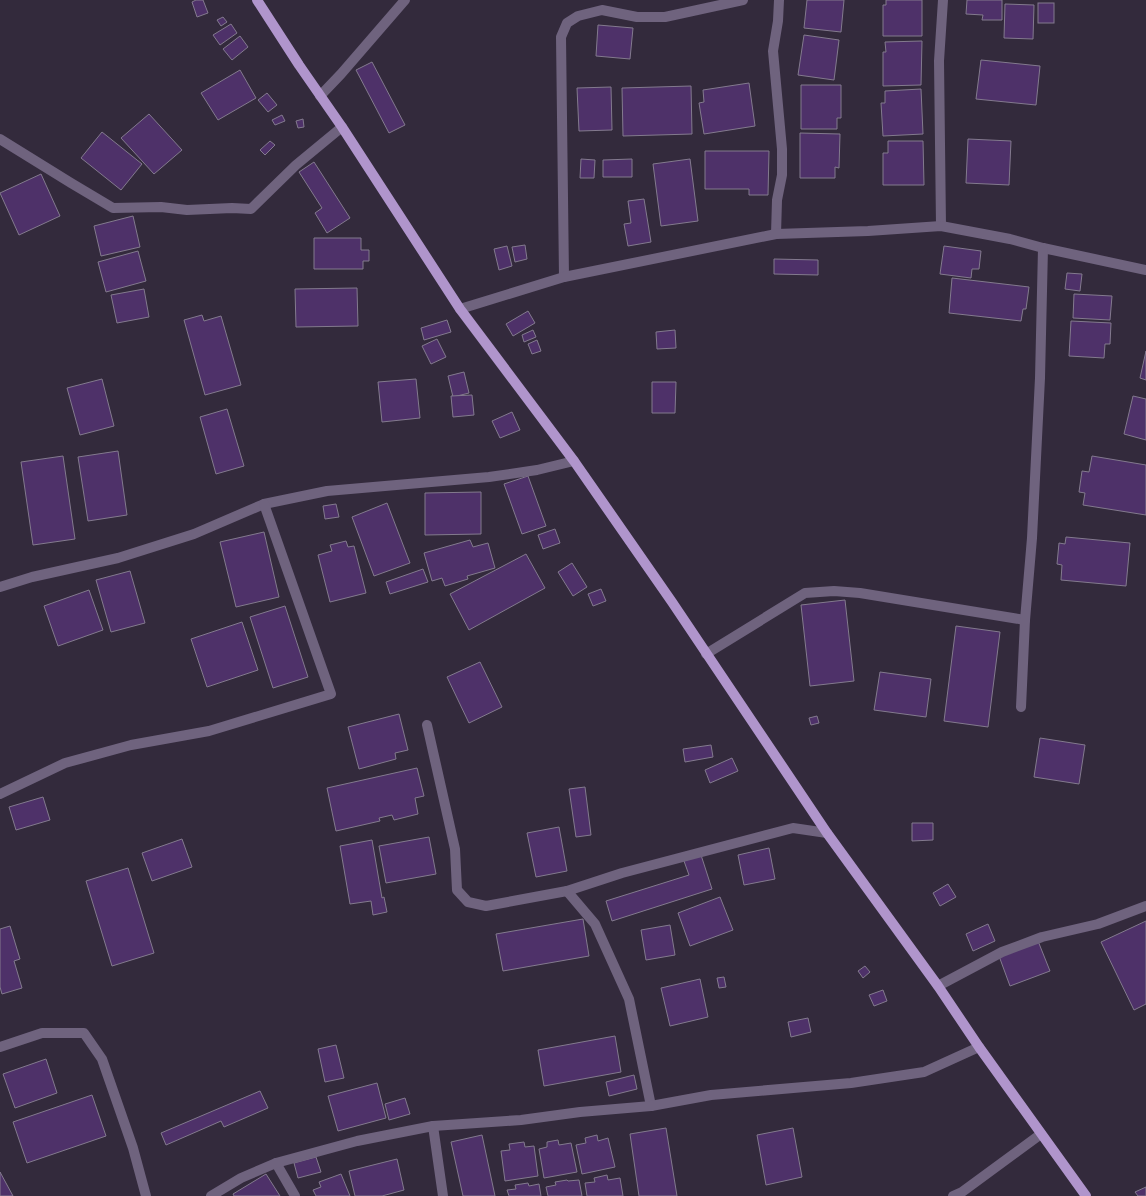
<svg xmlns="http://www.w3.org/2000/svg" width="1146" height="1196" viewBox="0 0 1146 1196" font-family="Manrope,sans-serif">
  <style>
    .building { fill: #4e3169; stroke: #837a8e }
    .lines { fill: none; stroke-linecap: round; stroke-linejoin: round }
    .minor { stroke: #6f637e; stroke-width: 10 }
    .major { stroke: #b095cc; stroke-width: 10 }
  </style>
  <rect width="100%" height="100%" fill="#332a3c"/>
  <g class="building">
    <polygon points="196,0 203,0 208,13 197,17 192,2"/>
    <polygon points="807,0 844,0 841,32 804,28"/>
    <polygon points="886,0 922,0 922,36 883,36 883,5 886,5"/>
    <polygon points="967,0 1002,0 1002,20 982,20 983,15 966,14"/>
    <rect x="1038" y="3" width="16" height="20"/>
    <polygon points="1005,4 1034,5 1033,39 1004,38"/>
    <polygon points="223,17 227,22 221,26 217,20"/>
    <polygon points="231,24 237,33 220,45 213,35"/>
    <polygon points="598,25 633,28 630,59 596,56"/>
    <polygon points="804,35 839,40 834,80 798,75"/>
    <polygon points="240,36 248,47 232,60 223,49"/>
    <polygon points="922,41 921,85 883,86 883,52 886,52 885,42"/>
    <polygon points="981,60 1040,66 1036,105 976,99"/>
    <polygon points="372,62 405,125 389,133 356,70"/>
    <polygon points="240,70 256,98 218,120 201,93"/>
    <polygon points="749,83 755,126 704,134 699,103 704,102 703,90"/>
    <polygon points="801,85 841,85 841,118 837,118 837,129 801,129"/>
    <polygon points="691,86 692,134 623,136 622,88"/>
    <polygon points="611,87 612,130 579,131 577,88"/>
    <polygon points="921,89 923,134 883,136 881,103 885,103 885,91"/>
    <polygon points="267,93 277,105 268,112 258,100"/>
    <polygon points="149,114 182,150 154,174 121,138"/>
    <polygon points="282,115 285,121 275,125 272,120"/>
    <polygon points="303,119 304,127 298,128 296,121"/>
    <polygon points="102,132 142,164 121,190 81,158"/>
    <polygon points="800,133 840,134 839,168 835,167 835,178 800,178"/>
    <polygon points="968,139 1011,141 1009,185 966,183"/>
    <polygon points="270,141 275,145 265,155 260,150"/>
    <polygon points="888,141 923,141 924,185 883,185 883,153 888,153"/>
    <polygon points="705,151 769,151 768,195 749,195 749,189 705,189"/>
    <polygon points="581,159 595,160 594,178 580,178"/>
    <polygon points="632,159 632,177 603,177 603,160"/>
    <polygon points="690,159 698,221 661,226 653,164"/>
    <polygon points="314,162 350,218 327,233 315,213 322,208 299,172"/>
    <polygon points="41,174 60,216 19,235 0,193"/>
    <polygon points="644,199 651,242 628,246 624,224 631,223 628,201"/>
    <polygon points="133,216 140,247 101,256 94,226"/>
    <polygon points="314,238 361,238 361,250 369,250 369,261 363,261 363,269 314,269"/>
    <polygon points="525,245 527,259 515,262 512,247"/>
    <polygon points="507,246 512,266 499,270 494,249"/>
    <polygon points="944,246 981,251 979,269 972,269 971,278 940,274"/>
    <polygon points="138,251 146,281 106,292 98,262"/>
    <polygon points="774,259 818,260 818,275 774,274"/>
    <polygon points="1067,273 1082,274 1080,291 1065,289"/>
    <polygon points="952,278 1029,287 1026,309 1023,309 1021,321 949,313"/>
    <polygon points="357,288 358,326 296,327 295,289"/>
    <polygon points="144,289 149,317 117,323 111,295"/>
    <polygon points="1074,294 1112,296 1110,320 1073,318"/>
    <polygon points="528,311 535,323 513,336 506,324"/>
    <polygon points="202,315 204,321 221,316 241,385 205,395 184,320"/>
    <polygon points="447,320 451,332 424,340 421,328"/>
    <polygon points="1071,321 1111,323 1110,344 1105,344 1104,358 1069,356"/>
    <polygon points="533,330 536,337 524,342 522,335"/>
    <polygon points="675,330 676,348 657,349 656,332"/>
    <polygon points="437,339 446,357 431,364 422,346"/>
    <polygon points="537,340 541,351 532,354 528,344"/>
    <polygon points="1146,351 1146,380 1140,378"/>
    <polygon points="464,372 469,393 453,397 448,376"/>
    <polygon points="102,379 114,426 80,435 67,388"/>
    <polygon points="416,379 420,418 382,422 378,382"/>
    <polygon points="652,382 676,382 675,413 652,413"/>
    <polygon points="472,395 474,415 453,417 451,396"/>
    <polygon points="1133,396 1146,399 1146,440 1124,434"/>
    <polygon points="227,409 244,466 216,474 200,417"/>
    <polygon points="512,412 520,430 500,438 492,421"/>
    <polygon points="118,451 127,515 88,521 78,457"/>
    <polygon points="63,456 75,539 33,545 21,462"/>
    <polygon points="1092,456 1146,465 1146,515 1083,505 1085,493 1079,492 1082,471 1089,472"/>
    <polygon points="528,476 546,526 522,534 504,484"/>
    <polygon points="481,492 481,534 425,535 425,493"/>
    <polygon points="387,503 410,563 374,576 352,517"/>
    <polygon points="336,504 339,517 325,519 323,506"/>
    <polygon points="555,529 560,543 543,549 538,535"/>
    <polygon points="264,532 279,597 236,607 220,542"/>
    <polygon points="1066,537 1130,543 1126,586 1061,580 1062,565 1057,564 1059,543 1065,544"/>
    <polygon points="470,540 473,547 488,543 495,568 467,576 468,579 445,586 442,578 432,581 424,553"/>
    <polygon points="346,541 348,547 354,546 366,593 330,602 318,555 332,551 330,545"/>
    <polygon points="526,554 545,588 469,630 450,594"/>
    <polygon points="572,563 587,587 573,596 558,572"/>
    <polygon points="423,569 428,582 390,594 386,582"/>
    <polygon points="130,571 145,623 111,632 96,580"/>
    <polygon points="601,589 606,601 593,606 588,594"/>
    <polygon points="89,590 103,630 58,646 44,606"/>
    <polygon points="845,600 854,681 810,686 801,605"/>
    <polygon points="285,606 308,677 273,688 250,617"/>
    <polygon points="242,622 258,670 207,687 191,639"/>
    <polygon points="956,626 1000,632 988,727 944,721"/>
    <polygon points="480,662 502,707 469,723 447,677"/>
    <polygon points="880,672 931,679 926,717 874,710"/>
    <polygon points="399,714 408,750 395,753 396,759 359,769 348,727"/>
    <polygon points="817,716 819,723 811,725 809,718"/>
    <polygon points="1040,738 1085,745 1079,784 1034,777"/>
    <polygon points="711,745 713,757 685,762 683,749"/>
    <polygon points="732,758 738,771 710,783 705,770"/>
    <polygon points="417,768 424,796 415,798 418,814 394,820 392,815 379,818 380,821 336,831 327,788"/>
    <polygon points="585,787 591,835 576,837 569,789"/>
    <polygon points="43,797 50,820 16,830 9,807"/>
    <polygon points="912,823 933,823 933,840 912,841"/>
    <polygon points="559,827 567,871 536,877 527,833"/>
    <polygon points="429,837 436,874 386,883 379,846"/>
    <polygon points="182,839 192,867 152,881 142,853"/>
    <polygon points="372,840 382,898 384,897 387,912 373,915 371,901 350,904 340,846"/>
    <polygon points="769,848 775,879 744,885 738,855"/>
    <polygon points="701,855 712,889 612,921 606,901 689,875 684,861"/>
    <polygon points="128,868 154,953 112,966 86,881"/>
    <polygon points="948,884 956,897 940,906 933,893"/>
    <polygon points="720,897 733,930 690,946 678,913"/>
    <polygon points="583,919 589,956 503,971 496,934"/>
    <polygon points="1146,921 1146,1004 1134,1010 1101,942"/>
    <polygon points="988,924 995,941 973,951 966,934"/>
    <polygon points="670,925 675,955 646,960 641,930"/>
    <polygon points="10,926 20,959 14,961 22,988 2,994 0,987 0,929"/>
    <polygon points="1038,941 1050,971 1010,986 999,956"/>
    <polygon points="865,966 870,972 863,978 858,971"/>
    <polygon points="724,977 726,987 719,988 717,978"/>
    <polygon points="700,979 708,1017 670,1026 661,988"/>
    <polygon points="883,990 887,1001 874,1006 869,995"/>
    <polygon points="808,1018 811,1032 791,1037 788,1022"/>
    <polygon points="615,1036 621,1072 544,1086 538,1050"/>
    <polygon points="336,1045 344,1078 325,1082 318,1049"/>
    <polygon points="46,1059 57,1093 15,1108 3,1074"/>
    <polygon points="634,1075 637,1089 609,1096 606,1082"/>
    <polygon points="377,1083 386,1118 338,1131 328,1096"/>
    <polygon points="260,1091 268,1108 224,1127 221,1121 166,1145 161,1133"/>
    <polygon points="92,1095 106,1136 27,1163 13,1122"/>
    <polygon points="405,1098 410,1114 389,1120 385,1104"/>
    <polygon points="666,1128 677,1196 639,1196 630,1134"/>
    <polygon points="793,1128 802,1177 766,1185 757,1135"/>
    <polygon points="482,1135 495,1196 463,1196 451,1142"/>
    <polygon points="597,1135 598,1141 608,1138 615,1167 582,1174 576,1145 586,1143 585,1138"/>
    <polygon points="558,1140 559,1145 571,1143 577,1172 544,1178 539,1149 547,1147 547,1142"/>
    <polygon points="524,1142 525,1147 534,1146 538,1176 505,1181 501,1151 510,1150 509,1144"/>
    <polygon points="316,1157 321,1172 298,1178 294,1163"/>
    <polygon points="397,1159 404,1190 382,1196 355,1196 349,1171"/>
    <polygon points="0,1172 13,1196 0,1196"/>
    <polygon points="266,1174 280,1196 234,1196 233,1194"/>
    <polygon points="341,1174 350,1196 316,1196 313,1190 321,1187 319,1182"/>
    <polygon points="607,1175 608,1180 620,1178 623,1196 587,1196 585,1183 595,1182 594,1178"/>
    <polygon points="567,1180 568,1181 579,1180 582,1196 548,1196 546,1187 556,1185 555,1182"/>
    <polygon points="528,1183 529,1186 539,1184 541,1196 509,1196 507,1190 516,1189 515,1185"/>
    <polygon points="1146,1187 1146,1196 1138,1196 1135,1192"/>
  </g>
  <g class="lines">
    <g class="minor">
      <polyline points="320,96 341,74 405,0"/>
      <polyline points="0,139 71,183 113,208 161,207 187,210 232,208 251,209 296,165 342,127"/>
      <polyline points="941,226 939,61 943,0"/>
      <polyline points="776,234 777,200 782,175 782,149 773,51 778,21 779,0"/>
      <polyline points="564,277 561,37 567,23 578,16 602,10 637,17 665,17 743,0"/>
      <polyline points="460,309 564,277 776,234 868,231 941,226 1010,239 1043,248 1146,270"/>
      <polyline points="0,587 32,577 118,558 194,534 264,504 327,491 489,477 537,470 574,461"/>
      <polyline points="706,654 805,593 834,591 860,593 1025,620"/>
      <polyline points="1021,707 1025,620 1032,538 1040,378 1043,248"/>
      <polyline points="427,725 455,849 457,890 468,902 486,906 567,891 622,873 793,828 827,833"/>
      <polyline points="0,794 65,763 131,745 209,731 331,694 264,504"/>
      <polyline points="567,891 595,924 629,999 651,1106"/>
      <polyline points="938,986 1002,952 1042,937 1098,924 1146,906"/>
      <polyline points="0,1047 42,1033 84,1033 102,1059 133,1148 146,1196"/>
      <polyline points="433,1126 443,1196"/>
      <polyline points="276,1163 295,1196"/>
      <polyline points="211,1196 241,1178 276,1163 357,1141 433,1126 521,1120 580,1112 651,1106 711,1095 851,1083 924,1072 979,1047"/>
      <polyline points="953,1196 962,1192 1041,1134"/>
    </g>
    <polyline class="major" points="257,0 299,65 342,127 460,309 574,461 672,602 827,833 938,986 979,1047 1086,1196"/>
  </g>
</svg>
